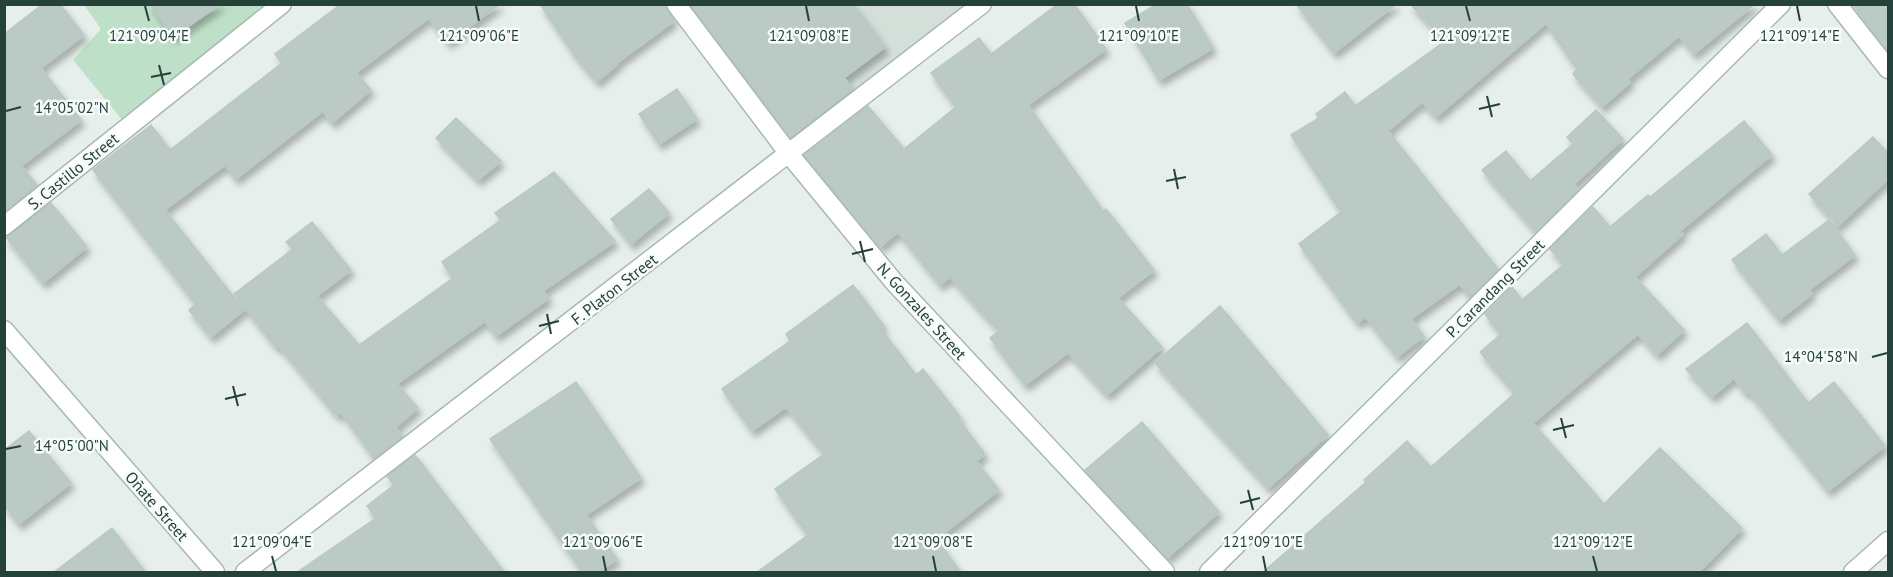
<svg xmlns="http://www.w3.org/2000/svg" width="1893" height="577" viewBox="0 0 1893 577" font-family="'PT Sans',sans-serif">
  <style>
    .built { fill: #d4dfda }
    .green { fill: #bfe0c8 }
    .building { fill: #bbcac4; stroke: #b8c9c2; stroke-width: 1.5; filter: url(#shadow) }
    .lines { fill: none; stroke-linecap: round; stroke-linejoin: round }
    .minor-casing { stroke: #a8b8b2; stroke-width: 21 }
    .tertiary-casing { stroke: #a8b8b2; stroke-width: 21 }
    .minor { stroke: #fff; stroke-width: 18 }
    .tertiary { stroke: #fff; stroke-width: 18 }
    .ticks { fill: none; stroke: #24423a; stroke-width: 2 }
    .labels { text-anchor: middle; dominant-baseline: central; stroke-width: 5; stroke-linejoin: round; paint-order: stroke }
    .street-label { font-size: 16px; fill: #24423a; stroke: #f7fbf9 }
    .ticks-label { font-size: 15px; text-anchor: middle; fill: #24423a; stroke: #f7fbf9; stroke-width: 5; stroke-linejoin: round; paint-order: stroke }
  </style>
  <defs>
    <filter id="shadow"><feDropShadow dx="3.5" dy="6" stdDeviation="3" flood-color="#0004"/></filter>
  </defs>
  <rect width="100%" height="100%" fill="#e6efeb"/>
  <polygon class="built" points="676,5 982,5 789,154"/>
  <polygon class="green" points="84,5 282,5 128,127 73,60 101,29"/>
  <g class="building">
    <polygon points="43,4 60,4 84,35 41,68 81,120 21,166 37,185 4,211 4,34"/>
    <polygon points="150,4 221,4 173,37"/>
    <polygon points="341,4 500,4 448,43 429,18 356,73 371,90 332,123 323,111 236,179 225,165 165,210 244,310 211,337 189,310 196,304 93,170 151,125 170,150 282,63 275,54"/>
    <polygon points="540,4 665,4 674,21 617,63 618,64 597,82 575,56"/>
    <polygon points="690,4 853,4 885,47 844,78 853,89 791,137"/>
    <polygon points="1058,4 1074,4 1106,49 1028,105 1103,211 1106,209 1154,270 1118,298 1162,347 1107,395 1068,353 1025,385 990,338 999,331 950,277 940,285 898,232 880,247 804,155 868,106 904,149 956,107 931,73 979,38 991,54"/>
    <polygon points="1157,4 1187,4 1213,48 1159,80 1125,23"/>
    <polygon points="1296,4 1396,4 1334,53"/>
    <polygon points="1410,4 1755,4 1694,54 1679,36 1628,79 1630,82 1602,107 1573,74 1577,69 1546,23 1436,117 1422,102 1388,131 1498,269 1470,297 1460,284 1411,319 1424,336 1397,357 1366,317 1357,323 1299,244 1341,212 1291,135 1319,118 1316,114 1345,92 1355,106 1445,41"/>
    <polygon points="1852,4 1888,4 1888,51"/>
    <polygon points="677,89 697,119 659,144 639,114"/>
    <polygon points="1596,110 1623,139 1574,184 1578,190 1536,232 1482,170 1506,151 1530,181 1573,144 1567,137"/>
    <polygon points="456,118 501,161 478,180 436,138"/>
    <polygon points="1744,121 1772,155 1680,231 1683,234 1635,277 1684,330 1657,355 1638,334 1533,423 1604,504 1660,448 1742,528 1698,573 1262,573 1366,482 1364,480 1407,441 1431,467 1515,393 1480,352 1501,334 1485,314 1512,287 1522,300 1564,264 1550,249 1593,207 1610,227 1648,195 1650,197"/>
    <polygon points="1873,137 1888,153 1888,179 1838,226 1809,194"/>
    <polygon points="554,172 615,241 543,291 549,298 496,336 485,321 397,384 418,408 396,427 402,437 374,458 341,412 337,416 279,346 276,347 234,294 293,249 286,242 312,222 351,270 317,296 359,345 453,278 442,262 501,220 495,213"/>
    <polygon points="649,189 669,213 631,244 611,219"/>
    <polygon points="51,203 87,247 43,283 6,237"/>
    <polygon points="1829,220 1855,255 1809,290 1812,294 1779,320 1732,260 1766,234 1782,255"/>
    <polygon points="853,285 884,326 880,328 916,375 923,369 961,418 959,420 985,454 976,461 999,490 937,539 961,573 756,573 808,535 775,489 824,454 786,407 752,431 722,389 790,341 786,334"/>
    <polygon points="1220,306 1328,435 1268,488 1155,363"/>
    <polygon points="1747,323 1808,403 1834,382 1885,446 1828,491 1748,391 1745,393 1734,378 1712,397 1686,369"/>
    <polygon points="576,382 641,478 586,515 617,559 597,573 583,573 490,439"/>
    <polygon points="1142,422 1219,512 1167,558 1085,470"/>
    <polygon points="29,431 71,483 19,524 4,505 4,450"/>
    <polygon points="415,455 505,573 296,573 376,518 367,506 394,485 387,476"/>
    <polygon points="112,528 146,573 53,573"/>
  </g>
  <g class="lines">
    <g class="minor-casing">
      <g id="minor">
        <polyline points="676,4 789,154 894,282 1165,572"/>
        <polyline points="4,330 215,572"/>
        <polyline points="245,572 982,4"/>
        <polyline points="1209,572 1781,4"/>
      </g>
    </g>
    <g class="tertiary-casing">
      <g id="tertiary">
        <polyline points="1837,4 1888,69"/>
        <polyline points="4,226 282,4"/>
        <polyline points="1853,572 1888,541"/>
      </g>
    </g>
    <use href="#minor" class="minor"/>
    <use href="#tertiary" class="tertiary"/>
  </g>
  <path class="ticks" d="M145,6L149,21M476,6L479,21M806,6L809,21M1136,6L1139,21M1466,6L1470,21M1797,6L1800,21M159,65L164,85M151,77L171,73M1487,96L1492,117M1479,109L1500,104M6,111L21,107M1174,169L1178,189M1166,181L1186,177M860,241L865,262M852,254L873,249M547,314L551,334M539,326L559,321M1872,357L1887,353M233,386L238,406M225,399L246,394M1561,418L1566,438M1553,430L1574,425M6,449L21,446M1248,490L1253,510M1240,503L1260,498M272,556L276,571M603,556L606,571M933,556L936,571M1263,556L1266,571M1593,556L1597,571"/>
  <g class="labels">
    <g class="street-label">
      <text transform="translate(73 171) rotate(-39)">S. Castillo Street</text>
      <text transform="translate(1495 288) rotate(-45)">P. Carandang Street</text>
      <text transform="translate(614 289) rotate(-38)">F. Platon Street</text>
      <text transform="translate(922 311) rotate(48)">N. Gonzales Street</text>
      <text transform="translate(157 506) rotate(49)">Oñate Street</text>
    </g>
  </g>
  <g class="ticks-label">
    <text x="149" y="41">121°09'04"E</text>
    <text x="479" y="41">121°09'06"E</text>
    <text x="809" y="41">121°09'08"E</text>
    <text x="1139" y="41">121°09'10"E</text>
    <text x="1470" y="41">121°09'12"E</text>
    <text x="1800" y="41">121°09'14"E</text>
    <text x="72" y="113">14°05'02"N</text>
    <text x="1821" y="362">14°04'58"N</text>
    <text x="72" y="451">14°05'00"N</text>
    <text x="272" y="547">121°09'04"E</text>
    <text x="603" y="547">121°09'06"E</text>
    <text x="933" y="547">121°09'08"E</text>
    <text x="1263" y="547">121°09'10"E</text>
    <text x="1593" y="547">121°09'12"E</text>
  </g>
  <rect width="1893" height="577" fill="none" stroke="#24423a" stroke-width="12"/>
</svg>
